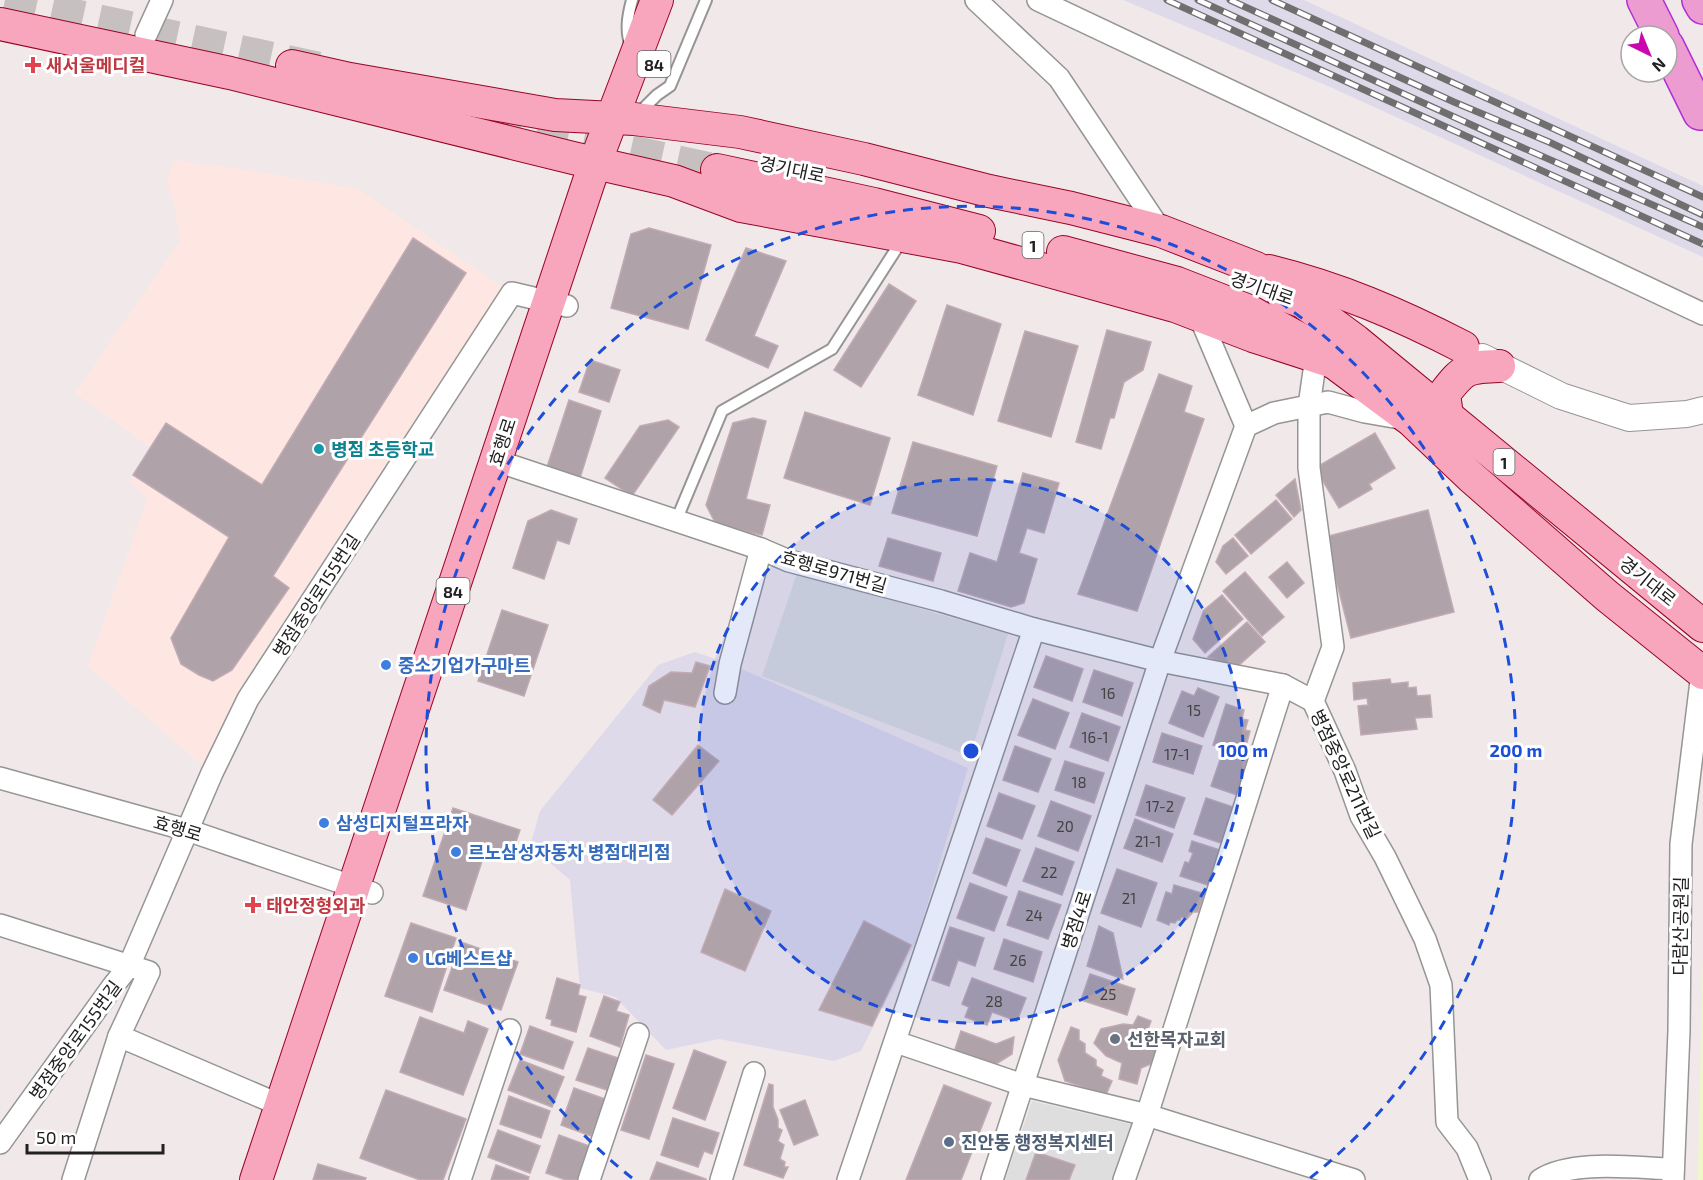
<svg xmlns="http://www.w3.org/2000/svg" width="1703" height="1180" viewBox="0 0 1703 1180" font-family="'Exo 2','Noto Sans KR',sans-serif">
  <style>
    .residential { fill: #dfdede }
    .industrial { fill: #dfdae9 }
    .education { fill: #fee7e3 }
    .park { fill: #eef8c7 }
    .parking { fill: #ddd }
    .building { fill: #afa3a9; stroke: #c2aab4; stroke-width: 1.5 }
    .lines { fill: none; stroke-linecap: round; stroke-linejoin: round }
    .primary-tunnel { stroke: #c7c0c1; stroke-width: 32; stroke-dasharray: 32 16; stroke-linecap: butt }
    .service-casing { stroke: #959595; stroke-width: 14 }
    .minor-casing { stroke: #959595; stroke-width: 24 }
    .tertiary-casing { stroke: #959595; stroke-width: 28 }
    .primary-casing { stroke: #970624; stroke-width: 34 }
    .trunk-casing { stroke: #b02fd4; stroke-width: 36 }
    .service { stroke: #fff; stroke-width: 10 }
    .minor { stroke: #fff; stroke-width: 21 }
    .tertiary { stroke: #fff; stroke-width: 26 }
    .primary { stroke: #f8a5be; stroke-width: 32 }
    .trunk { stroke: #ec9cd1; stroke-width: 33 }
    .rail-casing { stroke: #6f6f6f; stroke-width: 7 }
    .rail { stroke: #fff; stroke-width: 4.5; stroke-dasharray: 14; stroke-linecap: butt }
    .ring { fill: none; stroke: #1d4ed8; stroke-width: 3; stroke-dasharray: 10 8 }
    .health-dot { fill: #e0444e; stroke: #fff; stroke-width: 2 }
    .culture-dot { fill: #0f9aa8; stroke: #fff; stroke-width: 2 }
    .shop-dot { fill: #3f7fe0; stroke: #fff; stroke-width: 2 }
    .worship-dot { fill: #6b7280; stroke: #fff; stroke-width: 2 }
    .service-dot { fill: #5c6f8a; stroke: #fff; stroke-width: 2 }
    .labels { text-anchor: middle; dominant-baseline: central; stroke-width: 6; stroke-linejoin: round; paint-order: stroke }
    .number-label { font-size: 15px; fill: #444243 }
    .shield { fill: #fff; stroke: #646464; stroke-width: 1.5 }
    .shield-label { font-size: 16px; font-weight: bold; fill: #212121 }
    .health-label { font-size: 18px; font-weight: bold; fill: #be3a42; stroke: #fff; text-anchor: start }
    .street-label { font-size: 18px; fill: #212121; stroke: #fff }
    .culture-label { font-size: 18px; font-weight: bold; fill: #0d838f; stroke: #fff; text-anchor: start }
    .shop-label { font-size: 18px; font-weight: bold; fill: #366cbe; stroke: #fff; text-anchor: start }
    .worship-label { font-size: 18px; font-weight: bold; fill: #5b616d; stroke: #fff; text-anchor: start }
    .service-label { font-size: 18px; font-weight: bold; fill: #4e5e75; stroke: #fff; text-anchor: start }
    .centre { fill: #1d4ed8; stroke: #fff; stroke-width: 3 }
    .ring-label { font-size: 18px; text-anchor: middle; font-weight: bold; fill: #1d4ed8; stroke: #fff; stroke-width: 6; stroke-linejoin: round; paint-order: stroke }
  </style>
  <rect width="100%" height="100%" fill="#f1e8e9"/>
  <polygon class="residential" points="1032,1101 1135,1125 1116,1180 1005,1180"/>
  <g class="industrial">
    <polygon points="1123,0 1304,0 1703,186 1703,257 1328,86"/>
    <polygon points="695,652 730,664 968,768 916,942 861,1051 834,1061 719,1039 666,1050 615,997 580,988 570,880 530,846 540,811 658,665"/>
  </g>
  <polygon class="education" points="174,160 246,170 358,189 502,287 239,689 229,735 204,767 88,666 147,499 130,481 133,475 154,450 75,393 180,241 174,205 167,180"/>
  <polygon class="park" points="1703,954 1703,1180 1698,1180"/>
  <polygon class="parking" points="797,573 1008,634 970,756 762,676"/>
  <g class="building">
    <polygon points="649,228 711,245 688,329 611,308 631,234"/>
    <polygon points="413,238 466,273 273,576 289,588 232,670 213,681 199,675 181,664 171,638 229,537 133,475 166,423 262,485"/>
    <polygon points="746,248 786,261 754,336 778,346 768,368 706,340"/>
    <polygon points="889,284 916,301 861,387 834,370"/>
    <polygon points="947,305 1001,324 973,415 918,395"/>
    <polygon points="1107,330 1151,342 1143,370 1124,382 1114,418 1110,418 1101,449 1076,442"/>
    <polygon points="1025,331 1078,346 1051,437 998,421"/>
    <polygon points="590,360 620,370 609,402 579,392"/>
    <polygon points="1159,374 1192,386 1184,412 1204,419 1137,611 1078,594"/>
    <polygon points="569,400 601,411 580,478 547,467"/>
    <polygon points="805,412 890,438 870,505 784,478"/>
    <polygon points="753,418 766,421 746,499 770,505 762,535 716,524 706,505 733,423"/>
    <polygon points="668,420 679,427 632,496 605,478 640,426"/>
    <polygon points="1375,433 1395,468 1369,484 1372,489 1339,508 1315,468"/>
    <polygon points="913,442 997,466 977,536 892,513"/>
    <polygon points="1023,473 1059,483 1044,533 1027,528 1019,553 1037,559 1024,603 1011,607 958,591 970,553 997,562"/>
    <polygon points="1295,479 1301,510 1294,517 1276,495"/>
    <polygon points="1276,500 1292,519 1251,554 1235,535"/>
    <polygon points="551,510 577,519 569,544 557,540 544,579 513,568 528,521"/>
    <polygon points="1428,510 1454,612 1351,638 1325,537"/>
    <polygon points="888,538 941,553 933,581 879,566"/>
    <polygon points="1233,538 1248,556 1226,574 1216,562 1223,546"/>
    <polygon points="1287,562 1304,583 1287,598 1269,577"/>
    <polygon points="1245,572 1284,617 1262,636 1223,591"/>
    <polygon points="1222,595 1243,619 1205,653 1193,639 1204,610"/>
    <polygon points="502,610 548,625 524,696 478,681"/>
    <polygon points="1247,622 1265,642 1237,667 1208,657"/>
    <polygon points="1046,656 1083,669 1072,701 1034,687"/>
    <polygon points="696,662 710,666 695,707 664,700 660,713 643,705 649,686 671,672 692,673"/>
    <polygon points="1094,670 1133,683 1122,716 1083,702"/>
    <polygon points="1390,679 1391,684 1408,682 1408,688 1416,687 1417,696 1430,695 1432,717 1415,718 1417,729 1361,735 1358,706 1368,705 1367,698 1354,700 1353,683"/>
    <polygon points="1198,688 1219,697 1203,737 1169,723 1182,691 1194,696"/>
    <polygon points="1033,699 1069,713 1055,749 1018,735"/>
    <polygon points="1226,704 1244,710 1242,719 1248,720 1245,730 1250,731 1244,754 1213,745"/>
    <polygon points="1082,713 1120,727 1108,761 1070,747"/>
    <polygon points="1162,733 1202,746 1193,774 1153,762"/>
    <polygon points="698,745 719,761 672,815 653,800"/>
    <polygon points="1015,746 1051,759 1038,792 1003,780"/>
    <polygon points="1223,751 1255,762 1243,797 1211,786"/>
    <polygon points="1065,761 1104,773 1094,803 1055,790"/>
    <polygon points="1146,785 1185,798 1174,828 1136,815"/>
    <polygon points="999,793 1035,806 1022,839 987,826"/>
    <polygon points="1206,798 1239,809 1227,845 1194,834"/>
    <polygon points="1051,801 1091,816 1078,851 1038,836"/>
    <polygon points="453,808 520,830 511,857 486,849 466,910 423,896"/>
    <polygon points="1135,819 1173,834 1162,862 1124,848"/>
    <polygon points="986,838 1020,850 1006,886 973,873"/>
    <polygon points="1192,841 1223,851 1211,886 1180,876 1185,862 1189,863 1193,853 1189,851"/>
    <polygon points="1036,848 1074,862 1062,895 1023,881"/>
    <polygon points="1117,869 1157,883 1141,927 1101,913"/>
    <polygon points="970,883 1007,897 994,931 957,918"/>
    <polygon points="1174,885 1205,894 1198,912 1193,912 1187,919 1181,917 1180,920 1177,920 1175,923 1170,922 1169,925 1157,920 1166,892 1172,894"/>
    <polygon points="725,889 771,911 745,971 701,952"/>
    <polygon points="1019,891 1061,905 1048,939 1007,925"/>
    <polygon points="864,921 911,945 872,1026 819,1010"/>
    <polygon points="411,923 456,938 432,1012 385,996"/>
    <polygon points="1099,926 1113,933 1123,979 1087,966"/>
    <polygon points="950,927 984,938 975,966 958,960 949,986 932,980"/>
    <polygon points="1004,939 1042,952 1033,982 994,969"/>
    <polygon points="461,942 518,962 501,1010 444,990"/>
    <polygon points="1090,974 1135,989 1127,1015 1081,1000"/>
    <polygon points="557,978 580,985 578,995 586,997 576,1032 551,1025 552,1020 546,1018"/>
    <polygon points="972,978 1026,998 1017,1021 992,1012 987,1025 965,1017 969,1007 962,1004"/>
    <polygon points="604,996 620,1002 616,1011 629,1015 620,1047 590,1036"/>
    <polygon points="1138,1016 1151,1021 1147,1032 1159,1044 1151,1064 1141,1068 1137,1084 1119,1079 1122,1063 1106,1056 1094,1043 1101,1029 1123,1024 1133,1025"/>
    <polygon points="420,1017 464,1033 468,1021 488,1029 463,1095 400,1072"/>
    <polygon points="530,1026 573,1042 563,1069 520,1054"/>
    <polygon points="1071,1027 1079,1030 1079,1040 1085,1044 1085,1053 1096,1060 1096,1066 1103,1070 1101,1076 1112,1081 1106,1095 1065,1081 1058,1060"/>
    <polygon points="961,1031 996,1044 1014,1037 1012,1054 993,1066 954,1052"/>
    <polygon points="588,1048 618,1058 607,1090 576,1080"/>
    <polygon points="694,1050 726,1062 705,1120 673,1108"/>
    <polygon points="646,1055 674,1064 649,1139 621,1130"/>
    <polygon points="520,1060 564,1077 552,1107 508,1090"/>
    <polygon points="769,1084 773,1085 773,1107 778,1120 778,1128 782,1130 778,1141 784,1145 780,1159 785,1162 784,1167 788,1167 783,1178 744,1165"/>
    <polygon points="944,1085 991,1103 961,1180 906,1180"/>
    <polygon points="574,1088 605,1099 591,1136 561,1125"/>
    <polygon points="386,1090 466,1119 443,1180 420,1180 360,1158"/>
    <polygon points="509,1096 550,1111 541,1138 500,1124"/>
    <polygon points="805,1100 818,1135 794,1145 780,1110"/>
    <polygon points="673,1118 719,1133 712,1154 704,1151 698,1167 661,1155"/>
    <polygon points="498,1130 540,1146 530,1173 488,1157"/>
    <polygon points="559,1135 589,1146 577,1180 566,1180 546,1173"/>
    <polygon points="1036,1152 1075,1165 1069,1180 1026,1180"/>
    <polygon points="657,1162 706,1179 706,1180 650,1180"/>
    <polygon points="318,1164 366,1178 365,1180 313,1180"/>
    <polygon points="496,1165 529,1177 528,1180 491,1180"/>
  </g>
  <g class="lines">
    <g class="primary-tunnel">
      <polyline points="5,0 319,68"/>
      <polyline points="443,110 717,170"/>
    </g>
    <g class="service-casing">
      <g id="service">
        <path d="M631,46C625,31 628,15 632,0"/>
        <polyline points="638,114 657,95 670,86 706,0"/>
        <polyline points="676,521 722,411 832,349 902,240"/>
      </g>
    </g>
    <g class="minor-casing">
      <g id="minor">
        <polyline points="976,0 1059,78 1161,231"/>
        <polyline points="1038,0 1703,314"/>
        <polyline points="146,35 162,0"/>
        <polyline points="1199,315 1246,426"/>
        <polyline points="1317,350 1309,406 1309,468 1333,647 1313,701 1345,771 1361,816 1385,857 1425,939 1441,985 1447,1122 1467,1148 1480,1180"/>
        <polyline points="1246,426 1274,413 1328,402 1365,412 1405,419"/>
        <polyline points="512,466 761,549 789,561 941,601 1034,629 1160,661 1283,685 1313,701"/>
        <polyline points="725,693 730,664 761,549"/>
        <polyline points="0,778 187,830 372,893"/>
        <polyline points="0,925 149,972 119,1036 73,1180"/>
        <polyline points="119,1036 280,1105"/>
        <polyline points="896,1042 1023,1085 1147,1115 1283,685"/>
        <polyline points="0,1143 113,986 129,966 212,773 248,699 512,293 567,306"/>
        <polyline points="460,1180 510,1030"/>
        <polyline points="589,1180 638,1034"/>
        <polyline points="721,1180 754,1073"/>
        <polyline points="848,1180 1034,629"/>
        <polyline points="992,1180 1160,661 1246,426"/>
        <polyline points="1124,1180 1147,1115 1354,1180"/>
        <path d="M1540,1180C1572,1159 1636,1168 1673,1169"/>
        <polyline points="1673,1180 1679,1031 1681,844 1702,673"/>
      </g>
    </g>
    <g class="tertiary-casing">
      <polyline id="tertiary" points="1482,357 1561,396 1629,418 1687,414 1703,410"/>
    </g>
    <g class="primary-casing">
      <g id="primary">
        <polyline points="0,24 230,73 573,158 674,181 741,206 962,247 1175,306 1253,336 1333,362"/>
        <polyline points="292,66 350,79 555,115 634,119 740,132 864,159 989,191 1071,208 1161,231 1256,268 1303,302"/>
        <polyline points="717,170 874,204 979,231"/>
        <polyline points="1063,252 1177,283 1249,311 1309,344 1411,420 1471,477 1607,596 1703,673"/>
        <path d="M1269,271C1338,288 1399,314 1463,347"/>
        <polyline points="1283,295 1303,302 1356,341 1703,626"/>
        <path d="M1447,415L1444,394C1464,368 1467,367 1499,366"/>
        <polyline points="256,1180 595,163 657,0"/>
      </g>
    </g>
    <g class="trunk-casing">
      <g id="trunk">
        <polyline points="1644,0 1662,36"/>
        <polyline points="1699,0 1703,7"/>
        <polyline points="1667,46 1700,113"/>
      </g>
    </g>
    <use href="#service" class="service"/>
    <use href="#minor" class="minor"/>
    <use href="#tertiary" class="tertiary"/>
    <use href="#primary" class="primary"/>
    <use href="#trunk" class="trunk"/>
    <g class="rail-casing">
      <g id="rail">
        <polyline points="1167,0 1703,244"/>
        <polyline points="1198,0 1487,132 1703,227"/>
        <polyline points="1230,0 1454,102 1549,142 1703,215"/>
        <polyline points="1272,0 1703,197"/>
      </g>
    </g>
    <use href="#rail" class="rail"/>
  </g>
  <circle cx="971" cy="751" r="272" fill="#1d4ed8" fill-opacity=".12"/>
  <g class="ring">
    <circle cx="971" cy="751" r="272"/>
    <path d="M632 1178A545 545 0 1 1 1310 1178"/>
  </g>
  <g class="health-dot">
    <path d="M30 56h6v6h6v6h-6v6h-6v-6h-6v-6h6z"/>
    <path d="M250 896h6v6h6v6h-6v6h-6v-6h-6v-6h6z"/>
  </g>
  <circle class="culture-dot" cx="319" cy="449" r="6"/>
  <g class="shop-dot">
    <circle cx="386" cy="665" r="6"/>
    <circle cx="324" cy="823" r="6"/>
    <circle cx="456" cy="852" r="6"/>
    <circle cx="413" cy="958" r="6"/>
  </g>
  <circle class="worship-dot" cx="1115" cy="1039" r="6"/>
  <circle class="service-dot" cx="949" cy="1142" r="6"/>
  <g class="labels">
    <g class="number-label">
      <text x="1108" y="693">16</text>
      <text x="1194" y="710">15</text>
      <text x="1095" y="737">16-1</text>
      <text x="1177" y="754">17-1</text>
      <text x="1079" y="782">18</text>
      <text x="1160" y="806">17-2</text>
      <text x="1065" y="826">20</text>
      <text x="1148" y="841">21-1</text>
      <text x="1049" y="872">22</text>
      <text x="1129" y="898">21</text>
      <text x="1034" y="915">24</text>
      <text x="1018" y="960">26</text>
      <text x="1108" y="994">25</text>
      <text x="994" y="1001">28</text>
    </g>
    <g class="shield">
      <rect x="637.5" y="51" width="33" height="26" rx="4.5"/>
      <rect x="1022.5" y="232" width="21" height="26" rx="4.5"/>
      <rect x="1493.5" y="449" width="21" height="26" rx="4.5"/>
      <rect x="436.5" y="578" width="33" height="26" rx="4.5"/>
    </g>
    <g class="shield-label">
      <text x="654" y="64">84</text>
      <text x="1033" y="245">1</text>
      <text x="1504" y="462">1</text>
      <text x="453" y="591">84</text>
    </g>
    <g class="health-label">
      <text x="46" y="65">새서울메디컬</text>
      <text x="266" y="905">태안정형외과</text>
    </g>
    <g class="street-label">
      <text transform="translate(792 169) rotate(12)">경기대로</text>
      <text transform="translate(1262 288) rotate(19)">경기대로</text>
      <text transform="translate(502 442) rotate(-72)">효행로</text>
      <text transform="translate(834 571) rotate(16)">효행로971번길</text>
      <text transform="translate(1648 581) rotate(39)">경기대로</text>
      <text transform="translate(316 595) rotate(-57)">병점중앙로155번길</text>
      <text transform="translate(1346 774) rotate(65)">병점중앙로211번길</text>
      <text transform="translate(178 828) rotate(17)">효행로</text>
      <text transform="translate(1076 920) rotate(-72)">병점4로</text>
      <text transform="translate(1680 926) rotate(-89)">다람산공원길</text>
      <text transform="translate(75 1040) rotate(-54)">병점중앙로155번길</text>
    </g>
    <g class="culture-label">
      <text x="331" y="449">병점 초등학교</text>
    </g>
    <g class="shop-label">
      <text x="398" y="665">중소기업가구마트</text>
      <text x="336" y="823">삼성디지털프라자</text>
      <text x="468" y="852">르노삼성자동차 병점대리점</text>
      <text x="425" y="958">LG베스트샵</text>
    </g>
    <g class="worship-label">
      <text x="1127" y="1039">선한목자교회</text>
    </g>
    <g class="service-label">
      <text x="961" y="1142">진안동 행정복지센터</text>
    </g>
  </g>
  <circle cx="971" cy="751" r="9" class="centre"/>
  <g class="ring-label">
    <text x="1243" y="757">100 m</text>
    <text x="1516" y="757">200 m</text>
  </g>
  <g transform="translate(1649 54) rotate(137)"><circle r="28" fill="#ffffff" stroke="#a6a6a6" stroke-width="1.5"/>
  <path d="M0-4.5L10 22L0 15L-10 22Z" fill="#c908b0"/>
  <text y="-9" font-size="16" font-weight="bold" text-anchor="middle" fill="#212121">N</text>
  </g>
  <path d="M27 1144v9h136v-9" fill="none" stroke="#212121" stroke-width="3"/>
  <text x="36" y="1144" font-size="18" fill="#212121" stroke="#ffffff" stroke-width="4.5" paint-order="stroke">50 m</text>
</svg>
